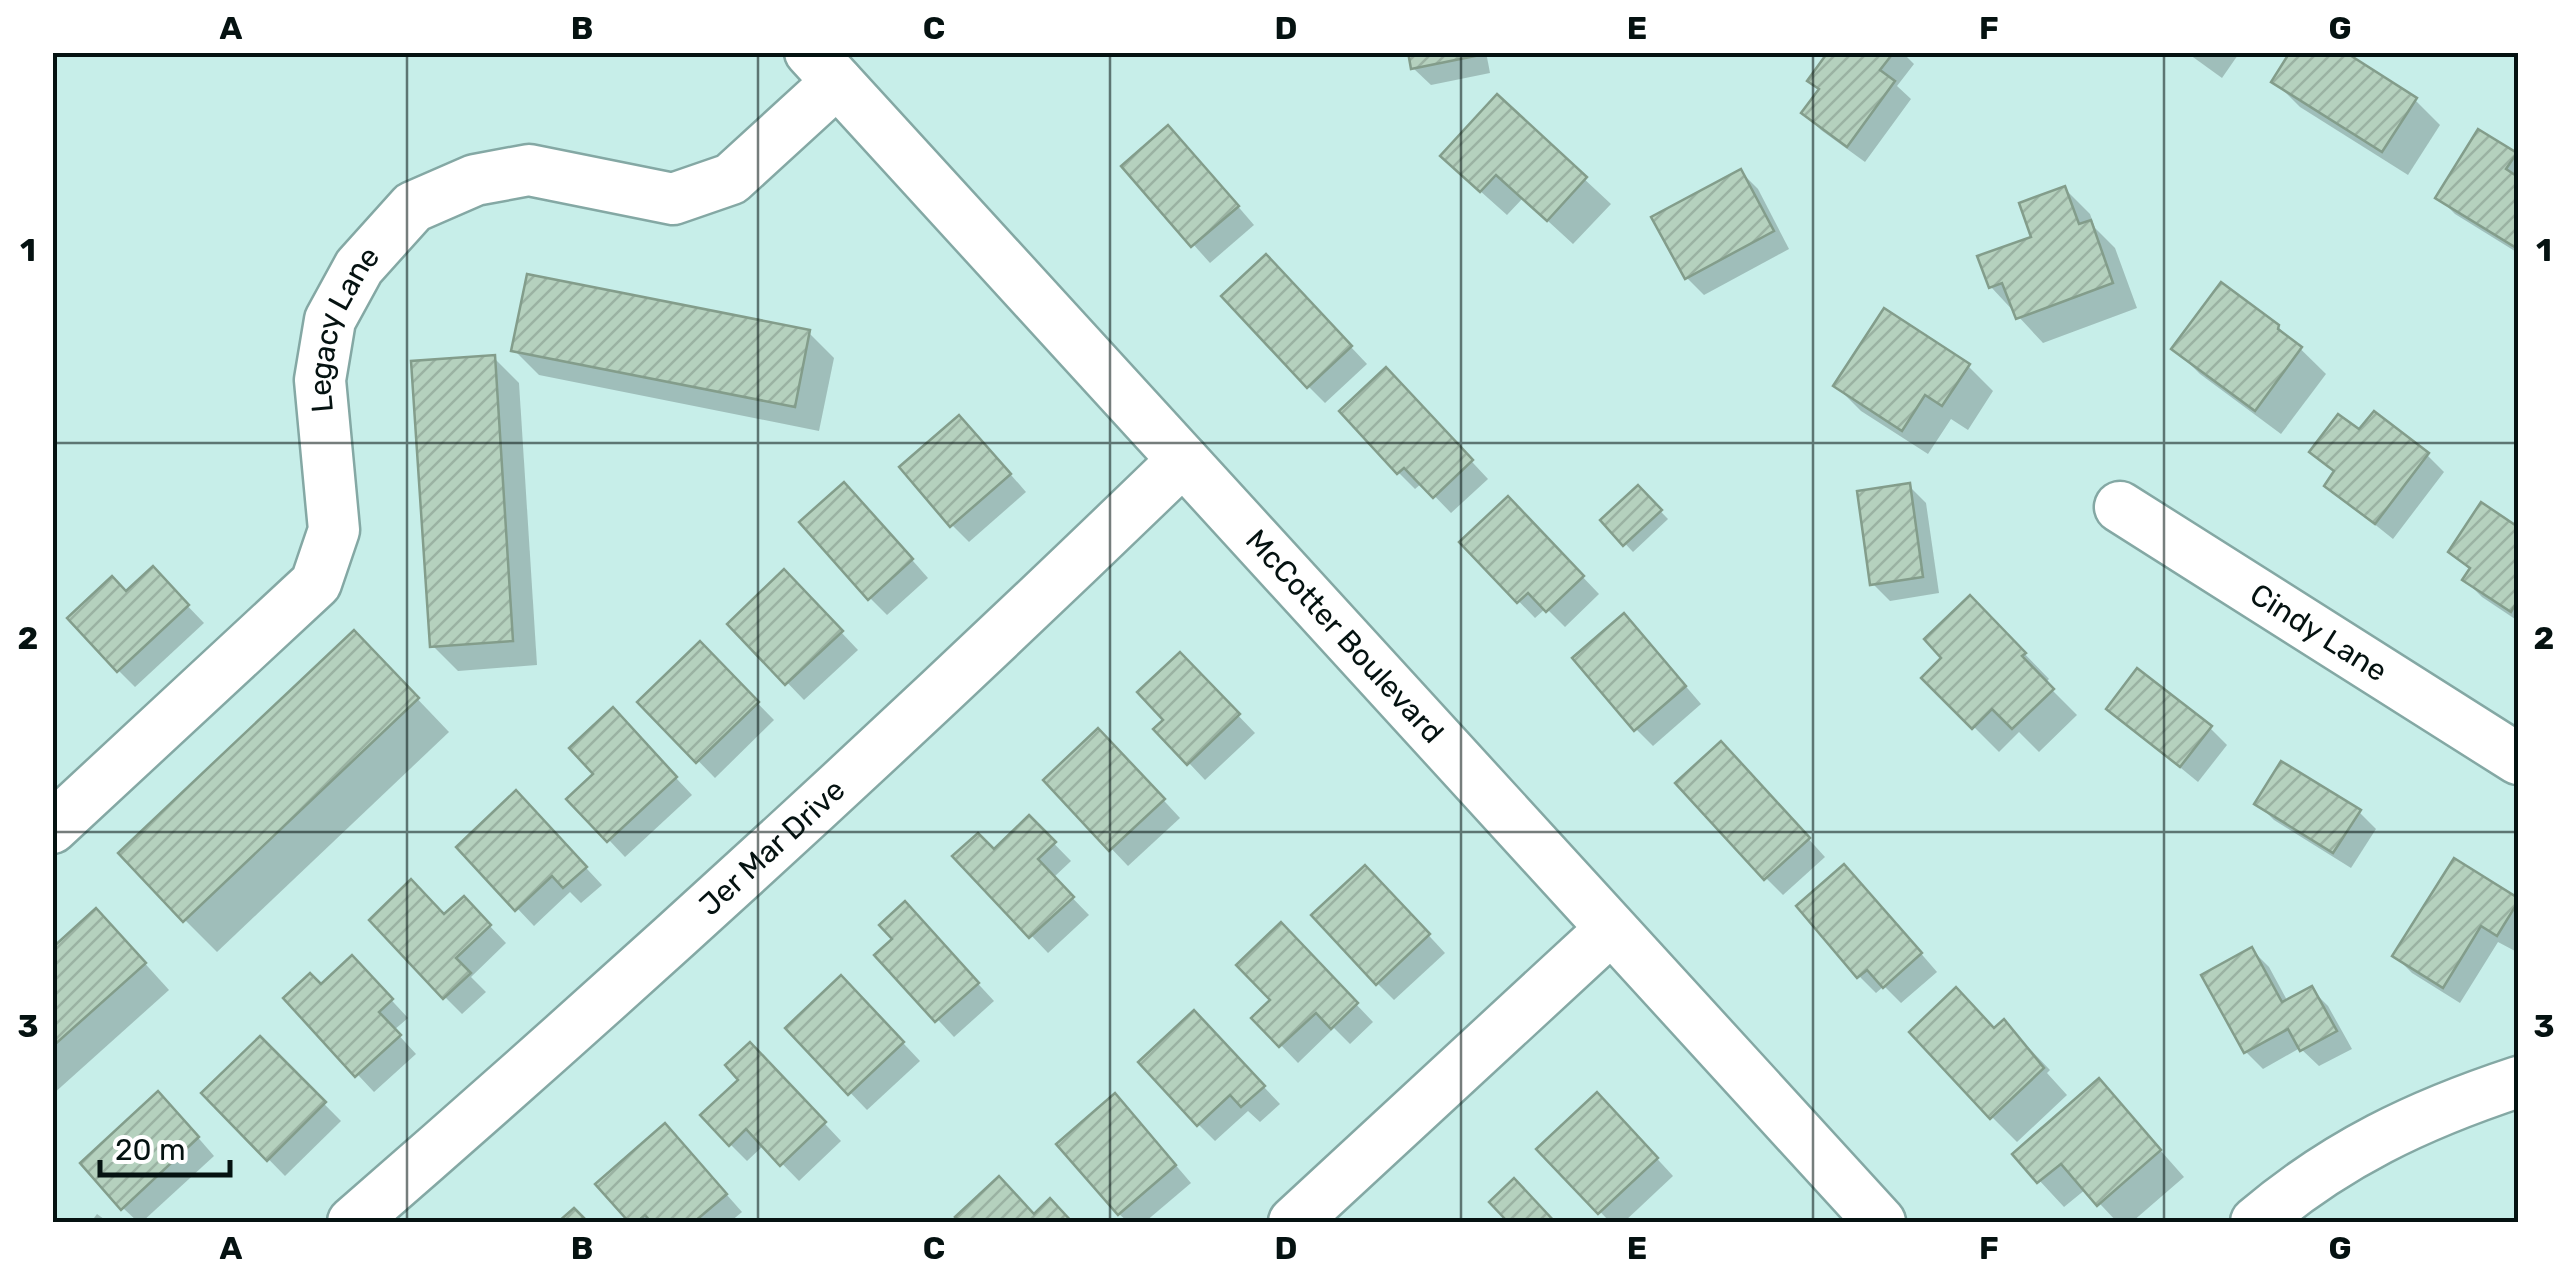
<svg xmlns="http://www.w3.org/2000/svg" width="2571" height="1275" viewBox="0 0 2571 1275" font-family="Rubik,sans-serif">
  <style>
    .shadow { fill: #0003 }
    .building { fill: url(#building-hatch); stroke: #839d8b; stroke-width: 2.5 }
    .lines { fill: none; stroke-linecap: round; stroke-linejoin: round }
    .minor-casing { stroke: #84a8a4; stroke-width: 55 }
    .minor { stroke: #fff; stroke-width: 50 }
    .grid { fill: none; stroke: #051211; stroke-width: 2.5; stroke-opacity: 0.55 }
    .labels { text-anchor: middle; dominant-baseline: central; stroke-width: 8; stroke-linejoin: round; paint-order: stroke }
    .street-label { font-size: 30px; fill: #051211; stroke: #fff }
    .neatline { fill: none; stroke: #051211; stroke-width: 4 }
    .grid-label { font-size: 32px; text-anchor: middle; font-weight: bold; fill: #051211 }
  </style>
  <defs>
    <pattern id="building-hatch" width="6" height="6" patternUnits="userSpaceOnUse" patternTransform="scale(2.5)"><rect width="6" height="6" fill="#b5d1be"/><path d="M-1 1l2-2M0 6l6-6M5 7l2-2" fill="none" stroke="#9ab2a2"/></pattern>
  </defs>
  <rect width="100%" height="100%" fill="#c7eee9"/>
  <g class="shadow">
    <polygon points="1410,52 1486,52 1490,73 1431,85 1413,68"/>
    <polygon points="1828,52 1902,52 1914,64 1897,86 1911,99 1865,162 1821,130 1804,113 1821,90"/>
    <polygon points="2186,52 2240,52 2222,78"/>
    <polygon points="2275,82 2415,100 2440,125 2408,175 2300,107"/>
    <polygon points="1497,98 1611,204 1573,244 1523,198 1507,215 1469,181"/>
    <polygon points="1185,145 1254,225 1210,263 1124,167"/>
    <polygon points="2515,155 2518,158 2518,253 2455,214 2438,197"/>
    <polygon points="1741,172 1758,189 1789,249 1704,295 1687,278 1655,218"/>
    <polygon points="2065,189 2090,214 2095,228 2115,248 2137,308 2043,343 1991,287 2034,238"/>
    <polygon points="1282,274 1367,364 1325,403 1308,386"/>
    <polygon points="2278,327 2326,374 2281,434 2200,374 2175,349"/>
    <polygon points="809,333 834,358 819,431 539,375 514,350"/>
    <polygon points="494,358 519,383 537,665 458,671 432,645"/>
    <polygon points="1968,366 1993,391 1968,430 1951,419 1928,454 1861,411 1836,386"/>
    <polygon points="1403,388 1488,479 1451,513 1422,483 1415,489 1398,472"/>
    <polygon points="2360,433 2427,455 2444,472 2393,539 2327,486 2336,474 2313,452"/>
    <polygon points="976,435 1026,492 969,542 952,525"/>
    <polygon points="1909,486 1926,503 1939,593 1890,601 1873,584"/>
    <polygon points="1638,488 1668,519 1633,552 1603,520"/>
    <polygon points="1508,499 1599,594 1565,627 1546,608 1535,618 1462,542"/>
    <polygon points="861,502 928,578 887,615 870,598"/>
    <polygon points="2481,506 2518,530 2518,621 2482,597 2465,580 2471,571 2451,552"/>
    <polygon points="152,569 204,623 135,687 118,670"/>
    <polygon points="801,590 858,650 804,700 731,624"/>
    <polygon points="1970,598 2049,679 2045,683 2077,715 2039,752 2019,732 1999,752 1925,678 1945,658"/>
    <polygon points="1640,633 1701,704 1653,746 1636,729"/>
    <polygon points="700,645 774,720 715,778 641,702"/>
    <polygon points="1180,655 1255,733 1205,780 1157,729 1166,720"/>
    <polygon points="386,666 449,732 217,952 185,920"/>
    <polygon points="2109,709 2210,728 2227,745 2198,782"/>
    <polygon points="629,728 692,795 625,857 609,840 596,774"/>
    <polygon points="1115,748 1180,818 1128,866 1046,780"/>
    <polygon points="1738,761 1825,857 1783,895 1766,878"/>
    <polygon points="2257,803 2359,812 2376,829 2351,868 2274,820"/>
    <polygon points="532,810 602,885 581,903 570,892 534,926 459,847"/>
    <polygon points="1029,818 1071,861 1053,878 1089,915 1048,953 956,856 994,852"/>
    <polygon points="2455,861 2518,901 2518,946 2515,951 2498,942 2460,1003 2412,973 2395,956"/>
    <polygon points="1861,884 1937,972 1901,1003 1884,986 1876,993 1859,976"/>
    <polygon points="1382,885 1445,953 1394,1000 1377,983"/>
    <polygon points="464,899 506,943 471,977 486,992 462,1014 445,997 445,917"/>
    <polygon points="921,922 994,1001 954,1037 878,955"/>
    <polygon points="1281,925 1373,1022 1350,1044 1334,1028 1298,1063 1255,1018 1273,1001"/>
    <polygon points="121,937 169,990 52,1095 52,951"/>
    <polygon points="2252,950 2269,967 2288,1002 2311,989 2328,1006 2352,1049 2319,1066 2300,1048 2263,1069 2246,1052"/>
    <polygon points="369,976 408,1018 394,1030 416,1054 374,1092 286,998"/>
    <polygon points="858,995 920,1061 867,1110 788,1028"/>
    <polygon points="2004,1022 2050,1070 2047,1073 2067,1095 2017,1142 1992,1117 1995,1030"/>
    <polygon points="1211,1031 1280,1104 1260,1122 1248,1111 1215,1141 1198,1124"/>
    <polygon points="260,1039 341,1121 285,1176 204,1093"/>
    <polygon points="767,1062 841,1141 799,1181 764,1145 747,1161 730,1144"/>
    <polygon points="2099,1081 2184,1177 2132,1222 2117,1222 2086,1189 2064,1207 2015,1154"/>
    <polygon points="175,1111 214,1156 142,1222 138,1222 123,1208"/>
    <polygon points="1614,1112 1673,1176 1624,1222 1610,1222 1540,1149"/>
    <polygon points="1132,1114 1191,1183 1145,1222 1128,1222 1119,1214"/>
    <polygon points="681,1143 742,1212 730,1222 633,1222 599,1184"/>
    <polygon points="1050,1202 1070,1222 964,1222 959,1217 1034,1217"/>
    <polygon points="97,1214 108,1222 91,1222"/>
  </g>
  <g class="building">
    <polygon points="1408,52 1474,52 1475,56 1411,69"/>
    <polygon points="1894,52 1880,70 1895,81 1847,147 1801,113 1819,89 1807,81 1828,52"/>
    <polygon points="2290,52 2345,52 2417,98 2382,152 2271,82"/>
    <polygon points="1497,94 1587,177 1547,221 1496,175 1480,192 1440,156"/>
    <polygon points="1168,125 1239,206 1191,247 1121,166"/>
    <polygon points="2478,129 2517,153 2506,169 2518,177 2518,249 2435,198"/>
    <polygon points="1741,169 1774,231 1685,279 1651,217"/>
    <polygon points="2065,186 2079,224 2091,220 2113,283 2016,319 2002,283 1989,288 1977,256 2031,237 2019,203"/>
    <polygon points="1266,254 1352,346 1307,388 1221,296"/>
    <polygon points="527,274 810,330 795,407 511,351"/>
    <polygon points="2221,282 2279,325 2278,329 2302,347 2255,411 2171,349"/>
    <polygon points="1884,308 1970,364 1942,406 1925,395 1902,431 1833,386"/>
    <polygon points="495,355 513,641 430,647 411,361"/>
    <polygon points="1386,367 1473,460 1433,498 1404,468 1397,474 1339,411"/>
    <polygon points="2374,411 2429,453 2375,524 2324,486 2334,471 2309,452 2338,414 2359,429"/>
    <polygon points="959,415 1011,474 950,527 899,467"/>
    <polygon points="844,482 913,559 868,600 799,522"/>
    <polygon points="1910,483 1923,577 1870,585 1857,491"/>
    <polygon points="1638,485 1662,510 1623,546 1600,520"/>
    <polygon points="1508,496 1584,576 1546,612 1528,593 1517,603 1459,542"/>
    <polygon points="2481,502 2518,527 2518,600 2511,612 2462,580 2470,568 2448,552"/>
    <polygon points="153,566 189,605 117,672 67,618 112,576 126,591"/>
    <polygon points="784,569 843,631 785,685 727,624"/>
    <polygon points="1970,595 2026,653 2022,656 2054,689 2012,729 1992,709 1972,729 1921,678 1941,658 1924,639"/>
    <polygon points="1624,613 1686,686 1634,731 1572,658"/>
    <polygon points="354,630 419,698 183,922 118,853"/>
    <polygon points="700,641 759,702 696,763 637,702"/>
    <polygon points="1180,652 1240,714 1187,765 1153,729 1163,720 1137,692"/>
    <polygon points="2137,668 2212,726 2180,767 2106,709"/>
    <polygon points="613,707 677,777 607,842 566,799 593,774 569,748"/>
    <polygon points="1098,728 1165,799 1109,851 1043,780"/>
    <polygon points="1721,741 1810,838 1764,880 1675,783"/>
    <polygon points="2281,761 2361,810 2333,853 2254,804"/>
    <polygon points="516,790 587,867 563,888 552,876 515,911 456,847"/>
    <polygon points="1029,815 1056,842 1038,859 1074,897 1029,938 952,856 978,833 994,849"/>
    <polygon points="2454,858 2518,898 2518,902 2497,936 2481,926 2443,988 2392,956"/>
    <polygon points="1844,864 1922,953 1883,988 1867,970 1857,978 1796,906"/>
    <polygon points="1365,865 1430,934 1376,985 1311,915"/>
    <polygon points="411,879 444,914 464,896 491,925 456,958 471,973 443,999 369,920"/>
    <polygon points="905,901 979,983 935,1022 874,955 892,939 879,925"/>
    <polygon points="96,908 146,963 52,1047 52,948"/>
    <polygon points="1281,922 1358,1003 1331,1029 1316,1013 1279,1047 1251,1018 1270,1000 1236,965"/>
    <polygon points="2252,947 2282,1002 2312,986 2337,1031 2300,1051 2288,1029 2244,1053 2201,975"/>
    <polygon points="352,955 393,999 379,1012 401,1035 355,1077 283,998 310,973 321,984"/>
    <polygon points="841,975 904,1042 848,1095 785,1028"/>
    <polygon points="1956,987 1994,1028 2004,1019 2044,1068 1990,1119 1909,1032"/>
    <polygon points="1194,1010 1265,1086 1241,1107 1230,1095 1197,1126 1138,1062"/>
    <polygon points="260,1036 326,1102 267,1161 201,1093"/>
    <polygon points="750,1042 826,1122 780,1166 746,1129 729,1146 700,1115 738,1080 725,1065"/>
    <polygon points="2099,1078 2161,1150 2097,1206 2061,1164 2037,1183 2012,1154"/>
    <polygon points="158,1091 199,1137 121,1210 80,1163"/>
    <polygon points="1597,1092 1658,1158 1598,1214 1536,1149"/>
    <polygon points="1115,1093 1176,1165 1118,1215 1056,1144"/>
    <polygon points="665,1123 727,1194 694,1222 651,1222 645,1215 637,1222 629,1222 595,1184"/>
    <polygon points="999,1176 1034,1214 1050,1198 1072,1222 961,1222 955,1217"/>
    <polygon points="1514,1178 1555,1222 1501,1222 1505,1219 1489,1202"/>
    <polygon points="574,1208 588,1222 558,1222"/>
  </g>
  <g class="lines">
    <g class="minor-casing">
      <g id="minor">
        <path id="s1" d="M810,52L1880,1222"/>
        <path id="s2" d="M2120,507L2518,759"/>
        <path id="s3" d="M52,828L316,583L334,530L320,380L330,320L359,267L413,207L475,180L529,170L673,199L731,179L837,82"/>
        <path id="s4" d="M353,1222C636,976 914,721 1183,460"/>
        <polyline points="1294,1222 1611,929"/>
        <path d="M2256,1222C2336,1154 2418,1115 2518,1082"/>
      </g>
    </g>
    <use href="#minor" class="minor"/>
  </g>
  <path class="grid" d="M407,52V1222M758,52V1222M1110,52V1222M1461,52V1222M1813,52V1222M2164,52V1222M52,443H2518M52,832H2518"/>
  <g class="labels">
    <g class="street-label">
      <text stroke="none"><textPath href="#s3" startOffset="622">Legacy Lane</textPath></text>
      <text stroke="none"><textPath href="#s2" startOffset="235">Cindy Lane</textPath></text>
      <text stroke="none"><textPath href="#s1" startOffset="792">McCotter Boulevard</textPath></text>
      <text stroke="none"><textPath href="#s4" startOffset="562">Jer Mar Drive</textPath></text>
    </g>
  </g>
  <rect width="2571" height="1275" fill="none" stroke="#ffffff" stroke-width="110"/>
  <path d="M100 1160v15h130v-15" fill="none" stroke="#051211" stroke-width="5"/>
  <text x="115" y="1160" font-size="30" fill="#051211" stroke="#ffffff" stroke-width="8" paint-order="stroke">20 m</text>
  <rect x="55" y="55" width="2461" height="1165" class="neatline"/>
  <g class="grid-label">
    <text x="231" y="39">A</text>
    <text x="582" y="39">B</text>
    <text x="934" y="39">C</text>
    <text x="1286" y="39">D</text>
    <text x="1637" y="39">E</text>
    <text x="1989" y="39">F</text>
    <text x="2340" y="39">G</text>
    <text x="28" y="261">1</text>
    <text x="2544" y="261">1</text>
    <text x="28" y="649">2</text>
    <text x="2544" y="649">2</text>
    <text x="28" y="1037">3</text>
    <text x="2544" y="1037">3</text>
    <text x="231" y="1259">A</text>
    <text x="582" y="1259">B</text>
    <text x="934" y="1259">C</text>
    <text x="1286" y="1259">D</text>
    <text x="1637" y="1259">E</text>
    <text x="1989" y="1259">F</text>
    <text x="2340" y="1259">G</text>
  </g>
</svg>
